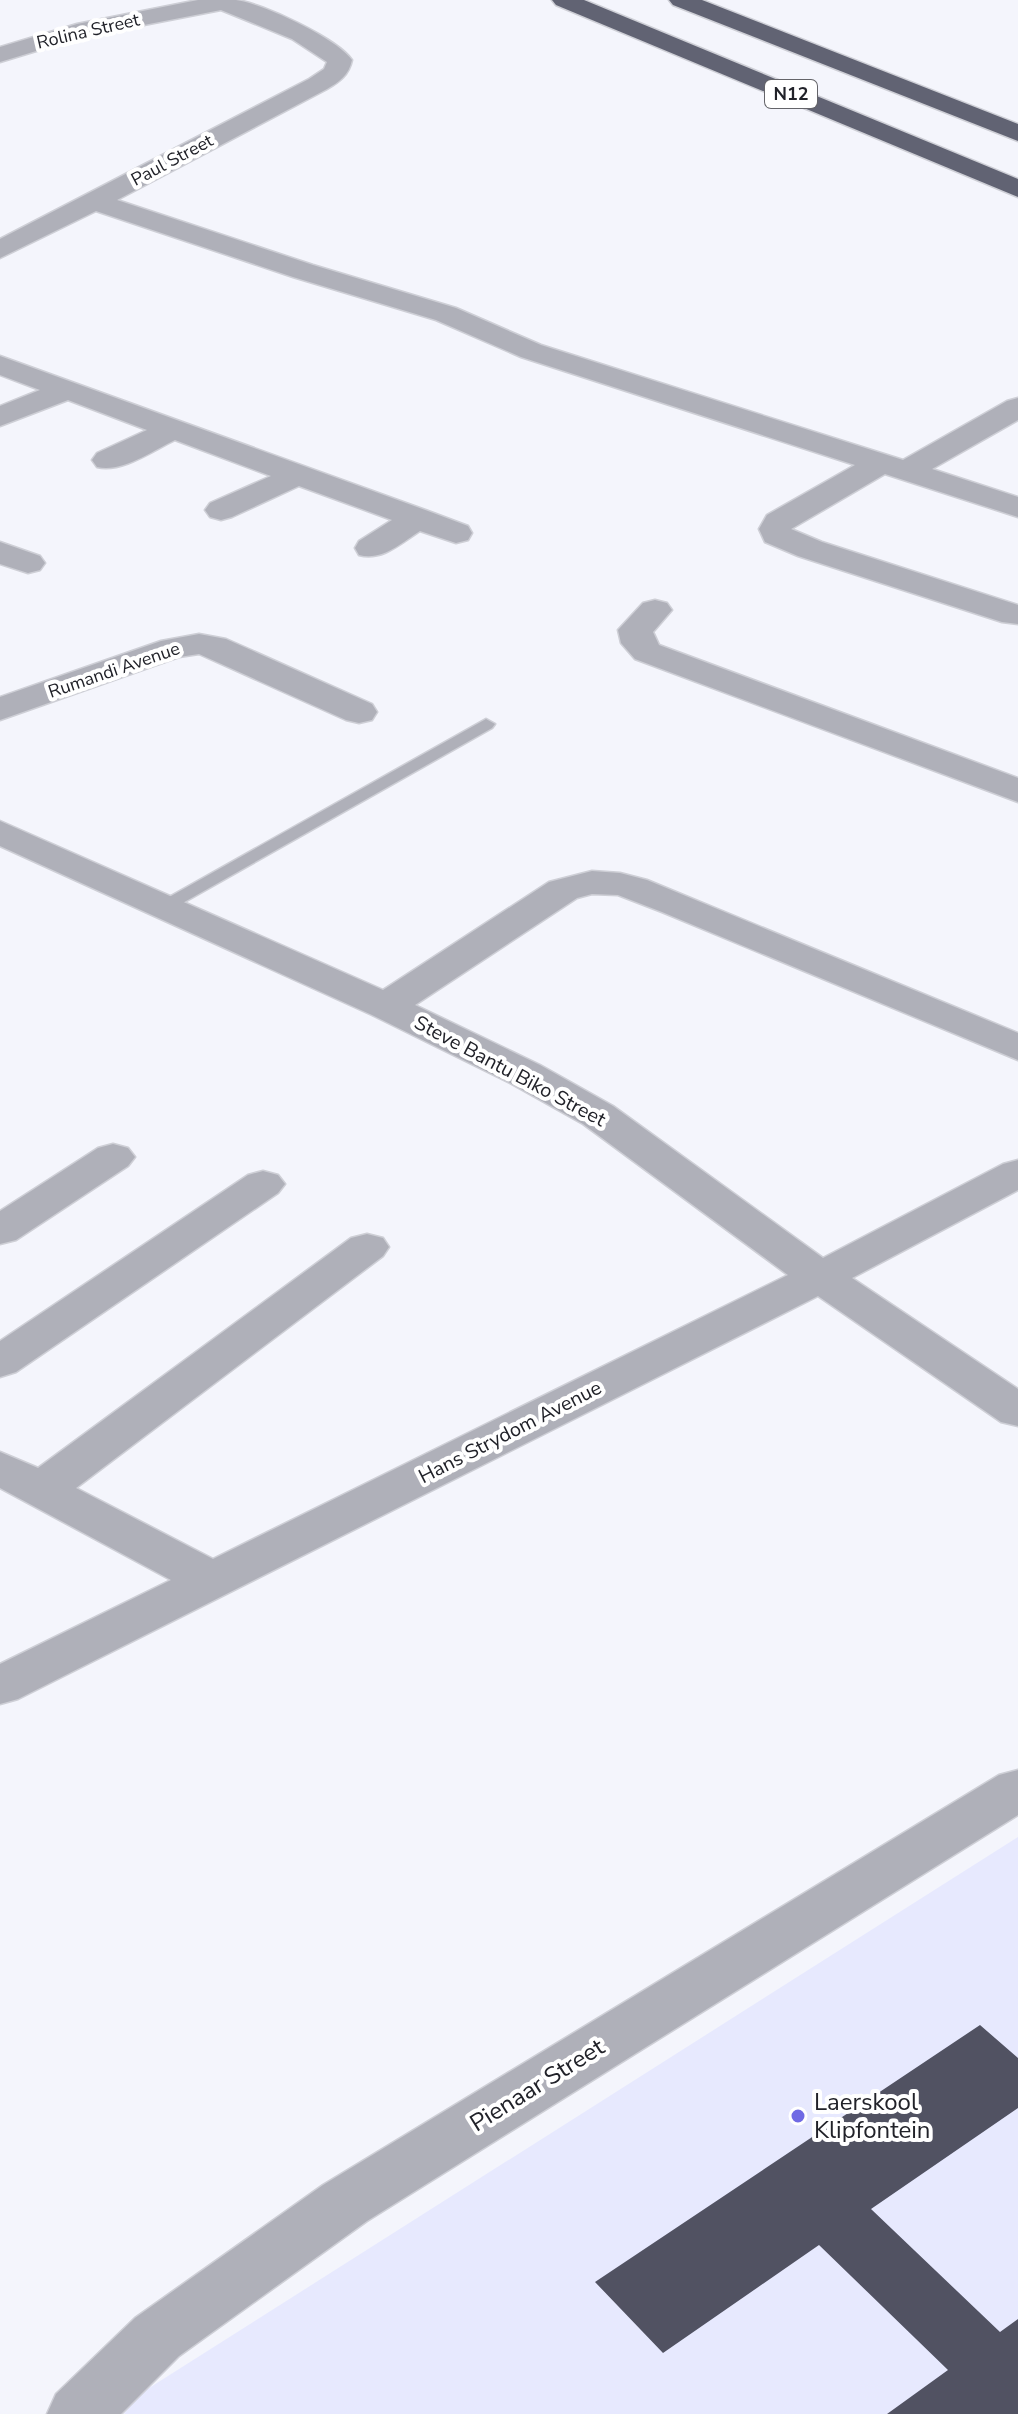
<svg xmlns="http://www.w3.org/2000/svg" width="1018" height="2414" viewBox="0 0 1018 2414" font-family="'Nunito Sans',sans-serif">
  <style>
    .built { fill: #e7e9fe }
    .building { fill: #515262 }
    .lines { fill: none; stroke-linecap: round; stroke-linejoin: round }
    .service-casing { stroke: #cecfd6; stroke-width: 3 }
    .minor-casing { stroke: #cecfd6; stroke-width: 3 }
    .motorway-casing { stroke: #cecfd6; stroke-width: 3 }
    .service { fill: #afb0b9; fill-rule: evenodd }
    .minor { fill: #afb0b9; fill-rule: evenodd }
    .motorway { fill: #616373; fill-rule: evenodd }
    .poi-dot { fill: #706ae4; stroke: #fff; stroke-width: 3 }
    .labels { text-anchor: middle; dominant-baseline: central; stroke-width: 8; stroke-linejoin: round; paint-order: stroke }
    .far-street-label { font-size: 18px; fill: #212229; stroke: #fff }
    .shield { fill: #fff; stroke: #646469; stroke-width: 2 }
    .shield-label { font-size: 18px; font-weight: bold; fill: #212229 }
    .street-label { font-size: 20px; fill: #212229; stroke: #fff }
    .near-street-label { font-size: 24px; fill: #212229; stroke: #fff }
    .near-poi-label { font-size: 24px; fill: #212229; stroke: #fff; text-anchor: start }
  </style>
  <rect width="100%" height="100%" fill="#f4f5fc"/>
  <polygon class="built" points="1018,1837 1018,2414 124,2414 138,2395"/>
  <polygon class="building" points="980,2025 1018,2058 1018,2108 871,2209 1000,2332 1018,2319 1018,2414 887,2414 948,2370 819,2245 663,2353 595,2282"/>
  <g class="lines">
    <g class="service-casing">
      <polygon id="service" points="486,719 495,724 492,728 172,909 158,909 155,905"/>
    </g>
    <g class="minor-casing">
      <g id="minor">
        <path d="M198,0C211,0 224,0 236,0C262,3 338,39 352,60C349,75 339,82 327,89L117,200L313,265L456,308L541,345L903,460L1007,401L1018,398V420L932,469L1018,497V517L885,474L791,529L822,542L1018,605V624L1002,622L798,556L765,542L759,529L767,515L855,465L521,357L436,320L293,277L96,211L0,258V239L309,79L324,69L327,62L292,39L221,10L82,37L0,62V47L77,24Z"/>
        <path d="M0,356L428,511L468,526L472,533L468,540L456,543L420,531C401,543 383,561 359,555L355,548L359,541L392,520L299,486L232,517L221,520L210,517L205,510L210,503L271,476L175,440C152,451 122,473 97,467L92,460L97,453L147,430L68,400L0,426V406L40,390L0,375Z"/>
        <polygon points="0,542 40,556 45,563 40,570 28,573 0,564"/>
        <polygon points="655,600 667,603 672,610 653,632 659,645 1018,778 1018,802 635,659 621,643 618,630 643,603"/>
        <polygon points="199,634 226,639 372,704 377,712 372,720 359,723 346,720 199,654 179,657 0,720 0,697 161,641"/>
        <polygon points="0,821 383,990 549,882 592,871 620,873 647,880 1018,1033 1018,1060 662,912 618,895 592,894 577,898 415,1005 540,1065 613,1106 823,1258 1003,1164 1018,1160 1018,1190 852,1278 1018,1389 1018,1426 1001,1422 818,1296 18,1699 0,1704 0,1664 171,1580 0,1488 0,1452 38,1468 351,1238 367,1234 383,1238 389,1247 383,1256 76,1488 213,1559 788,1275 583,1124 510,1083 372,1015 0,846"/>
        <polygon points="113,1144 128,1148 135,1157 128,1166 16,1240 0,1244 0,1211 98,1148"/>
        <polygon points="263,1171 278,1175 285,1184 278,1193 16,1372 0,1377 0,1341 248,1175"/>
        <polygon points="1018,1770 1018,1815 367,2221 179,2356 121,2414 47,2414 56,2394 135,2318 323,2185 999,1775"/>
      </g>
    </g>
    <g class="motorway-casing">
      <g id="motorway">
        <polygon points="552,0 584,0 1018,179 1018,197 556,5"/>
        <polygon points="669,0 702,0 1018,124 1018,141 673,5"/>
      </g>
    </g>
    <use href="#service" class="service"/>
    <use href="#minor" class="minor"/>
    <use href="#motorway" class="motorway"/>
  </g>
  <circle class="poi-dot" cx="798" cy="2116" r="8"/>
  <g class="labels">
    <g class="far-street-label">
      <text transform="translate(88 31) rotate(-13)">Rolina Street</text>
      <text transform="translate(172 160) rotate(-28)">Paul Street</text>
      <text transform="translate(114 670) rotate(-19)">Rumandi Avenue</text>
    </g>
    <rect class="shield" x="765" y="80" width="52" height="28" rx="6"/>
    <g class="shield-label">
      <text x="791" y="94">N12</text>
    </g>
    <g class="street-label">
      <text transform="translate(510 1071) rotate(28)">Steve Bantu Biko Street</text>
      <text transform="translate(510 1432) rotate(-27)">Hans Strydom Avenue</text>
    </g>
    <g class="near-street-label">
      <text transform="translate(537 2085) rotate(-32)">Pienaar Street</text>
    </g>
    <g class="near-poi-label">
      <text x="814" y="2102">Laerskool<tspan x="814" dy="28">Klipfontein</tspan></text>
    </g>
  </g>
</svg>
